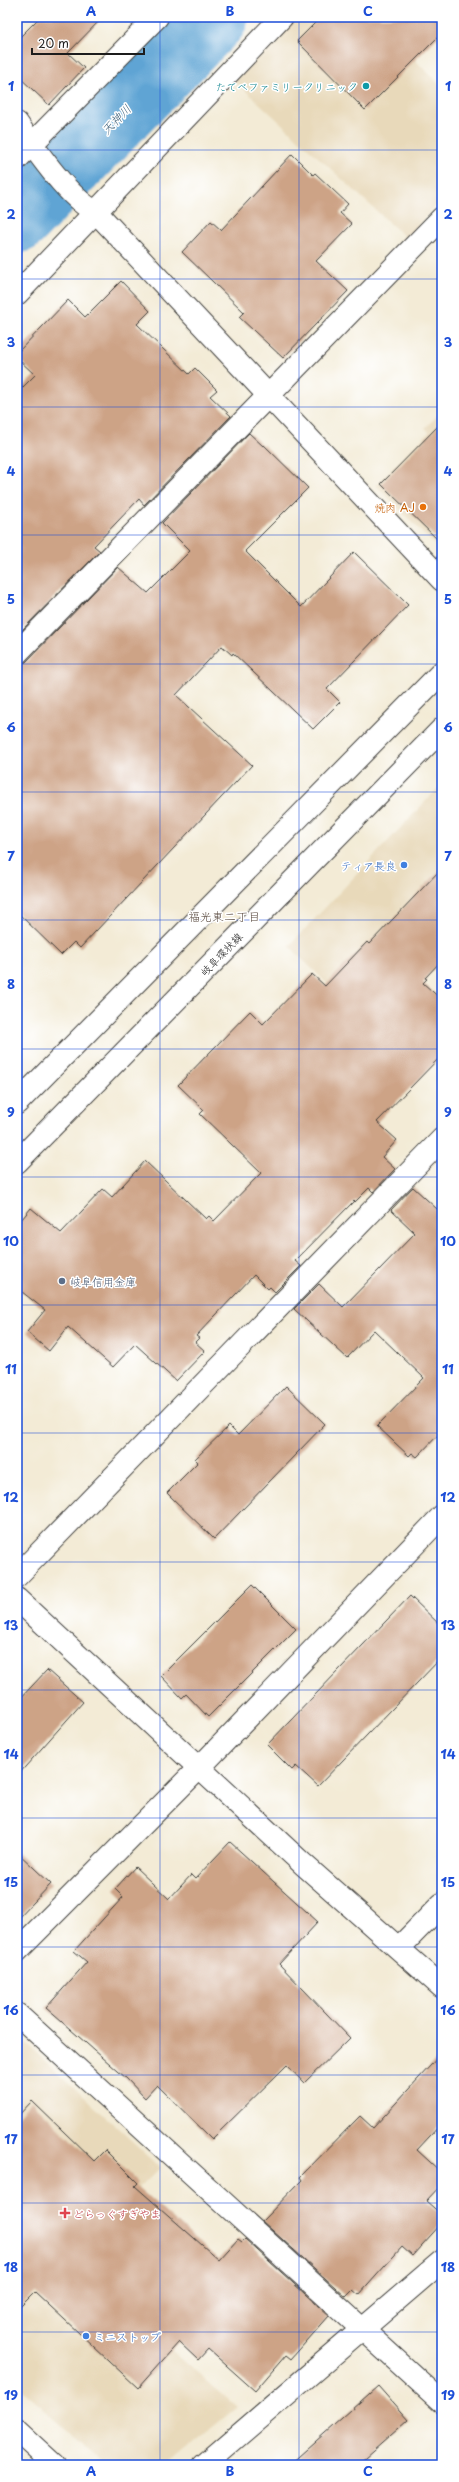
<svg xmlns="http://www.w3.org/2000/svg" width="459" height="2482" viewBox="0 0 459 2482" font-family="'Playpen Sans','Klee One',sans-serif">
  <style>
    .built { fill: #e8d9ba }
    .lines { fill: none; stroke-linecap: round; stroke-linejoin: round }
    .river { stroke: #5fa4d4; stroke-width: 67 }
    .building { fill: #cda386 }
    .street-casing { stroke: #3c3b38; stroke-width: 24 }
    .secondary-casing { stroke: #3c3b38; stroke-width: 24 }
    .primary-casing { stroke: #3c3b38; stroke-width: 24 }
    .highway-casing { stroke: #3c3b38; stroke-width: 24 }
    .street { stroke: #fff; stroke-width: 22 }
    .secondary { stroke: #fff; stroke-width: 22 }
    .primary { stroke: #fff; stroke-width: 22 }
    .highway { stroke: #fff; stroke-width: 22 }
    .grid { fill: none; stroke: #1d4ed8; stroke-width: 1; stroke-opacity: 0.55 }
    .culture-dot { fill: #0f9aa8; stroke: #fff; stroke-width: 1.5 }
    .food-dot { fill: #e8710a; stroke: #fff; stroke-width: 1.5 }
    .shop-dot { fill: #3f7fe0; stroke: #fff; stroke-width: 1.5 }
    .service-dot { fill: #5c6f8a; stroke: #fff; stroke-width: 1.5 }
    .health-dot { fill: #e0444e; stroke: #fff; stroke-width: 1.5 }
    .labels { text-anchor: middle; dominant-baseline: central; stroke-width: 3; stroke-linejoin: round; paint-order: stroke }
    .culture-label { font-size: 11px; fill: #0d838f; stroke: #fff; text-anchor: end }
    .food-label { font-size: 11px; fill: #c56008; stroke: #fff; text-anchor: end }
    .shop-label { font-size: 11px; fill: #366cbe; stroke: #fff; text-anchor: end }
    .street-label { font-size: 11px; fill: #1c1c1c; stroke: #fff }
    .service-label { font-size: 11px; fill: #4e5e75; stroke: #fff; text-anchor: start }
    .health-label { font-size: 11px; fill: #be3a42; stroke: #fff; text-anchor: start }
    .water-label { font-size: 12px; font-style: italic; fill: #3e6078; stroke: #fff }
    .neighbourhood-label { font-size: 12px; fill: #5a4b41; stroke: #fff }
    .neatline { fill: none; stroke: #1d4ed8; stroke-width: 1.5 }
    .grid-label { font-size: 13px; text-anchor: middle; font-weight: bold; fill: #1d4ed8 }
  </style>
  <rect width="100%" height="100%" fill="#fff"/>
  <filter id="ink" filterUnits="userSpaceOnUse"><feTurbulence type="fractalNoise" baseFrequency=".025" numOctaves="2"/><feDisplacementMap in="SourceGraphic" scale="8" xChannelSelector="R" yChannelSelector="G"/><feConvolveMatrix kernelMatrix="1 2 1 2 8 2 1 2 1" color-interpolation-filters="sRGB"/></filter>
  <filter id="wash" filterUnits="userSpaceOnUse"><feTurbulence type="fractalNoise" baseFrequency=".012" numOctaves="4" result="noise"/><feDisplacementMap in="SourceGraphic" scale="16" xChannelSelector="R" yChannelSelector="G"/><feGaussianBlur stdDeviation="0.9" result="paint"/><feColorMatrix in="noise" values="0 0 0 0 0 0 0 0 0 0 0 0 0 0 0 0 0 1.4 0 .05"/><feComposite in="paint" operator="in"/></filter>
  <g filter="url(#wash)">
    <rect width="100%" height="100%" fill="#f3ebd6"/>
    <g class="built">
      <polygon points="296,17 372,17 442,87 442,199 406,238 235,81"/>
      <polygon points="442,411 442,553 376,485 429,432 425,428"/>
      <polygon points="442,784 442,961 374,1030 289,946"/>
      <polygon points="17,2035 160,2167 66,2259 237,2407 167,2465 106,2465 17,2385"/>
    </g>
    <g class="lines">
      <polyline class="river" points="17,220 215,17"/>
    </g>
    <g id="blocks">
      <g class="building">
        <polygon points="40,17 103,17 68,53 84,68 49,105 17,75 17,40"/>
        <polygon points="321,17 442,17 442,33 365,110 297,41"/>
        <polygon points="292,154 313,175 315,173 348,204 340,213 352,224 316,261 348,291 283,358 239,317 244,312 182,252 211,221 221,230"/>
        <polygon points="121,281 150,311 137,324 189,374 195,368 217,390 210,396 231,416 144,505 139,499 94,546 100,551 17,635 17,393 35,375 17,358 17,353 68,300 85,317"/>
        <polygon points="442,422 442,544 381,484"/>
        <polygon points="249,433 263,446 264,445 308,488 245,551 301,607 354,552 408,605 327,689 340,702 313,729 233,653 232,655 222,646 176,695 252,765 80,948 74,942 61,955 17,912 17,665 26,662 118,567 148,593 190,551 162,523"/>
        <polygon points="442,868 442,960 425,978 427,979 423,983 442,1000 442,1055 377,1122 397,1140 382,1157 395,1169 373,1192 369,1188 355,1202 354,1201 295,1261 301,1266 275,1292 270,1287 268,1289 254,1275 196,1336 199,1338 195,1342 205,1351 176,1381 135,1344 113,1367 68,1327 49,1351 27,1332 45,1310 17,1288 17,1225 31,1208 61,1233 103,1189 112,1197 145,1161 206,1219 209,1216 214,1221 261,1173 200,1114 204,1110 178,1085 250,1011 263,1024 312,974 325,986 367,942 369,944"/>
        <polygon points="413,1187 437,1209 442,1204 442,1431 417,1457 412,1453 409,1456 377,1426 424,1378 374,1330 347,1358 294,1309 319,1284 343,1307 415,1233 391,1210"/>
        <polygon points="286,1386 325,1424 214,1539 167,1493 198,1462 195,1459 229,1426 238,1435"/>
        <polygon points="252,1585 296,1629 208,1717 186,1694 182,1698 161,1676"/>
        <polygon points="410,1596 442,1627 442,1657 318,1786 296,1766 292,1770 267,1745"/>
        <polygon points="47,1670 83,1702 17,1776 17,1702"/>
        <polygon points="230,1842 318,1922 279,1964 350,2038 304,2083 287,2065 212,2139 157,2085 145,2098 126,2078 46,2008 87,1962 74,1951 123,1897 115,1889 135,1867 169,1899 191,1875 195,1879"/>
        <polygon points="17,1852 51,1884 17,1920"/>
        <polygon points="442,2053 442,2123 417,2150 442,2173 442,2184 426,2201 442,2215 442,2223 412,2256 402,2247 359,2295 353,2290 346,2297 262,2221 302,2180 300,2177 360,2116 373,2128"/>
        <polygon points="32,2101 94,2161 105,2150 138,2183 135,2186 219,2260 238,2239 242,2242 245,2239 329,2316 291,2359 286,2355 255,2391 208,2349 198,2360 179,2342 138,2388 35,2292 17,2310 17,2117"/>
        <polygon points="378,2386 408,2420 357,2465 289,2465"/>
      </g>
    </g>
  </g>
  <g filter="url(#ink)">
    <use href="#blocks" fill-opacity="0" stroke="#3c3b38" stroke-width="1"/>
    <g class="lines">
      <g class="street-casing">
        <g id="street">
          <path d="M17,123C35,149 69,199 96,212L442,580"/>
          <polyline points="17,159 157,17"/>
          <polyline points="17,294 282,17"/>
          <polyline points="17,653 442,218"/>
          <polyline points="17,1576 442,1139"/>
          <polyline points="399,1948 442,1904"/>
          <polyline points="17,1951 200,1767 442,1516"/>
          <polyline points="17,2014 442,2402"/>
          <polyline points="204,2465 442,2261"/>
        </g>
      </g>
      <g class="secondary-casing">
        <polyline id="secondary" points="17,1599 303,1864 442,1987"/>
      </g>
      <g class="primary-casing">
        <g id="primary">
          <polyline points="17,1103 442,672"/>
          <polyline points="17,1162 442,729"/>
        </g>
      </g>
      <g class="highway-casing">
        <polyline id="highway" points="17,2431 54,2465"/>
      </g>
      <use href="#street" class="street"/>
      <use href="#secondary" class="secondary"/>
      <use href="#primary" class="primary"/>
      <use href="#highway" class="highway"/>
    </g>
  </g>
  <path class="grid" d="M160,17V2465M299,17V2465M17,150H442M17,279H442M17,407H442M17,535H442M17,664H442M17,792H442M17,920H442M17,1049H442M17,1177H442M17,1305H442M17,1433H442M17,1562H442M17,1690H442M17,1818H442M17,1947H442M17,2075H442M17,2203H442M17,2332H442"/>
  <circle class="culture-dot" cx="366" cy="86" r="4"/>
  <circle class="food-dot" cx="423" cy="507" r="4"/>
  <g class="shop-dot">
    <circle cx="404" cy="865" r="4"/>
    <circle cx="86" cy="2336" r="4"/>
  </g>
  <circle class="service-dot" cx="62" cy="1281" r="4"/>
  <path class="health-dot" d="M63 2207h4v4h4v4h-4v4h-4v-4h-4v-4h4z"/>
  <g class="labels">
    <g class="culture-label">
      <text x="358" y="86">たてべファミリークリニック</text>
    </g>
    <g class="food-label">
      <text x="415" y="507">焼肉 AJ</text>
    </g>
    <g class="shop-label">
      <text x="396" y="865">ティア長良</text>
      <text x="94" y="2336" text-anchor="start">ミニストップ</text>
    </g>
    <g class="street-label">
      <text transform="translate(221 954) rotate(-46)">岐阜環状線</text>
    </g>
    <g class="service-label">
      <text x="70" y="1281">岐阜信用金庫</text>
    </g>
    <g class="health-label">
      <text x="73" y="2213">どらっぐすぎやま</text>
    </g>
    <g class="water-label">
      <text transform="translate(116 119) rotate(-46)">天神川</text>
    </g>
    <g class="neighbourhood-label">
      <text x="224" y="916">福光東二丁目</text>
    </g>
  </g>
  <rect width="459" height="2482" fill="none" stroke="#fff" stroke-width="44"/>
  <path d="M32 48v6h112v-6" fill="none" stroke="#1c1c1c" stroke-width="2"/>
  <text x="38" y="48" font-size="12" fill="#1c1c1c" stroke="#ffffff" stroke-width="3" paint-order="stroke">20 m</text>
  <rect x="22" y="22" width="415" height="2438" class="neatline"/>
  <g class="grid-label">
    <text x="91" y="16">A</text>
    <text x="230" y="16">B</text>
    <text x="368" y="16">C</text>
    <text x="11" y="91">1</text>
    <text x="448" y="91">1</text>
    <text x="11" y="219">2</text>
    <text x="448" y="219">2</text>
    <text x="11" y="347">3</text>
    <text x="448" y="347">3</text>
    <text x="11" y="476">4</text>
    <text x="448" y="476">4</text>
    <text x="11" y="604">5</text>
    <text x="448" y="604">5</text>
    <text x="11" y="732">6</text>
    <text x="448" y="732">6</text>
    <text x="11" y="861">7</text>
    <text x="448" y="861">7</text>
    <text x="11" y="989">8</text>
    <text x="448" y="989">8</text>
    <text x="11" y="1117">9</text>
    <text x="448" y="1117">9</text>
    <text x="11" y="1246">10</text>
    <text x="448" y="1246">10</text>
    <text x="11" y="1374">11</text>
    <text x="448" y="1374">11</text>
    <text x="11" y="1502">12</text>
    <text x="448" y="1502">12</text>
    <text x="11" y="1630">13</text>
    <text x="448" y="1630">13</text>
    <text x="11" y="1759">14</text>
    <text x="448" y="1759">14</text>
    <text x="11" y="1887">15</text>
    <text x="448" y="1887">15</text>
    <text x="11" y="2015">16</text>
    <text x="448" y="2015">16</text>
    <text x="11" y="2144">17</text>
    <text x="448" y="2144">17</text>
    <text x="11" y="2272">18</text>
    <text x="448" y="2272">18</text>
    <text x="11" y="2400">19</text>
    <text x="448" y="2400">19</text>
    <text x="91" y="2476">A</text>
    <text x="230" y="2476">B</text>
    <text x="368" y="2476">C</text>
  </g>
</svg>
